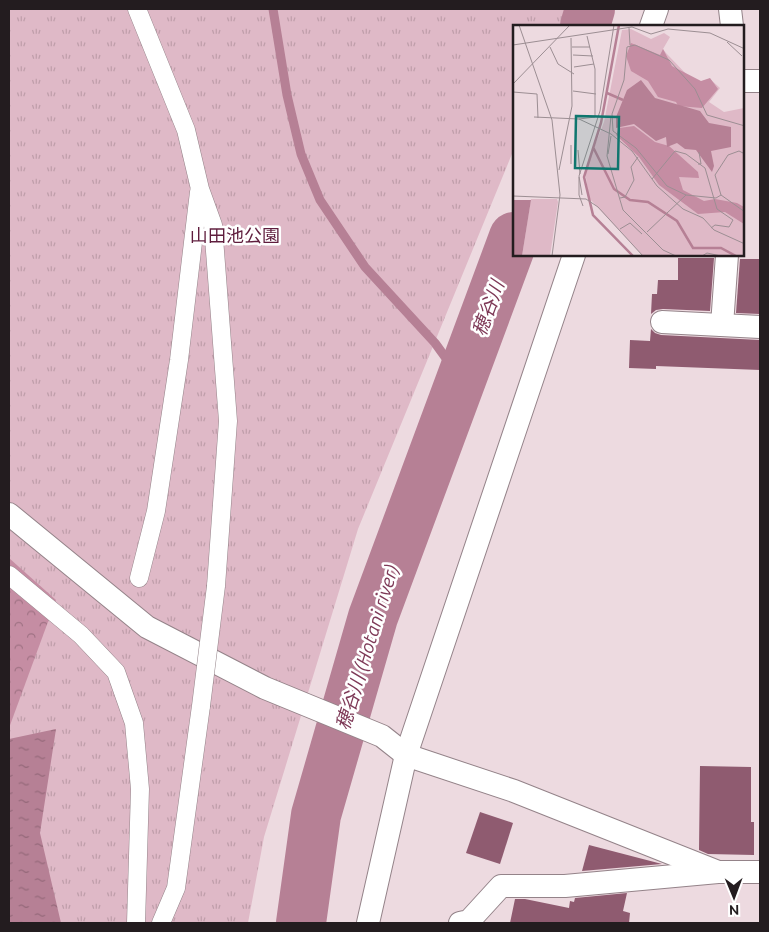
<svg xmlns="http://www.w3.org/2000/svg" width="769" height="932" viewBox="0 0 769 932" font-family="Ubuntu,'Noto Sans JP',sans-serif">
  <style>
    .grass { fill: url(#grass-tufts) }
    .forest { fill: url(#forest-crowns) }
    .water { fill: url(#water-ripples) }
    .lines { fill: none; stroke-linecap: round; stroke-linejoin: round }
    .stream { stroke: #b68095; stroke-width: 9 }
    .river { stroke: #b68095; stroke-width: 50 }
    .building { fill: #8f5b70 }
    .pedestrian-casing { stroke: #948389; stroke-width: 19 }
    .minor-casing { stroke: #948389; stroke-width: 24 }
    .pedestrian { stroke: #fff; stroke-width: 18 }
    .minor { stroke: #fff; stroke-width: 22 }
    .pedestrian-bridge-casing { stroke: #948389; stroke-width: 19; stroke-linecap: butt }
    .pedestrian-bridge { stroke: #fff; stroke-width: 18 }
    .labels { text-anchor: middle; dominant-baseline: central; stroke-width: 5; stroke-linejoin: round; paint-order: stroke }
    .park-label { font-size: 18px; fill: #5f1d3d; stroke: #fff }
    .water-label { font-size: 19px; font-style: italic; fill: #7e3957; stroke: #fff }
    .inset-river { fill: none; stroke: #b68095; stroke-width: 2.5 }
    .inset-road { fill: none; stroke: #9c8e93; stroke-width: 1 }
    .view { fill: #0f766e; fill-opacity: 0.15; stroke: #0f766e; stroke-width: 2.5 }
    .inset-edge { fill: none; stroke: #231c1f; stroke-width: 2.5 }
  </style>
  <defs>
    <pattern id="grass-tufts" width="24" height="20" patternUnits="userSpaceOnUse" patternTransform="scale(1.25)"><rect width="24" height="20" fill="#dfb9c7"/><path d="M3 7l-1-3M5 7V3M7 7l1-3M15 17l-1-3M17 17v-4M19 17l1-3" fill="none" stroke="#bf9eaa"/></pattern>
    <pattern id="forest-crowns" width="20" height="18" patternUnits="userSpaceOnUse" patternTransform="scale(1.25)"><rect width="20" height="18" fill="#c58da3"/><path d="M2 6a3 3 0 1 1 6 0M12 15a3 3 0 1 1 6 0" fill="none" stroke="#a07284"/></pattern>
    <pattern id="water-ripples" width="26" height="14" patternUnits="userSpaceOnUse" patternTransform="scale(1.25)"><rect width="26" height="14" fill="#b68095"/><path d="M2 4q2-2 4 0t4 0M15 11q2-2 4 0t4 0" fill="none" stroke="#946879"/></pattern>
  </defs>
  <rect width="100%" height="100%" fill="#eddae0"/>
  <polygon class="grass" points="9,9 572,9 565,26 514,26 514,149 358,529 264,837 248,923 9,923"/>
  <polygon class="forest" points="9,558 56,600 9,728"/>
  <polygon class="water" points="56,729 40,833 61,923 9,923 9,739"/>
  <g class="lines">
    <polyline class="stream" points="273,9 287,95 301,154 320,200 365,267 435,343 461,379"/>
    <g class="river">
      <polyline points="585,26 590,9"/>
      <polyline points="301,923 316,815 373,617 514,237"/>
    </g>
  </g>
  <g class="building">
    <polygon points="678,258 714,258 710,311 663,309 656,310 651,314 652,294 657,294 658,280 678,280"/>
    <polygon points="740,259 760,259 760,314 736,313"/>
    <polygon points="651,329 655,333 661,335 760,340 760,370 656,366 656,369 629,368 630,340 650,341"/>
    <polygon points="700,766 751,767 751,822 754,822 754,855 708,854 699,850"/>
    <polygon points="480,812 513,823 500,864 466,853"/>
    <polygon points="589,845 662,864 582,871"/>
    <polygon points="627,893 623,911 630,913 629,923 510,923 515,899 525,899 569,908 570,901 574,902 575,898"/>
  </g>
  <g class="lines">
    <g class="pedestrian-casing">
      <g id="pedestrian">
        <polyline points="137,9 186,130 200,189 213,225 228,421 216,586"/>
        <polyline points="9,575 81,635 116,672 134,723 140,789 136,923"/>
        <polyline points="139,578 156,511 179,360 199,192"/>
        <polyline points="161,923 176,888 201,706"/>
      </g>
    </g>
    <g class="minor-casing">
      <g id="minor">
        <polyline points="730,9 732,26"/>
        <polyline points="651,26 657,9"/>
        <polyline points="743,81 760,81"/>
        <polyline points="662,322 760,327"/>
        <polyline points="722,325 727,255"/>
        <polyline points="9,514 147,627 265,688 382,736 406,755 514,791 718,872"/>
        <polyline points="368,923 406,755 574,255"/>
        <polyline points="460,923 469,921 501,886 565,886 718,872 760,872"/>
      </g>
    </g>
    <use href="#pedestrian" class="pedestrian"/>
    <use href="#minor" class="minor"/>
    <g class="pedestrian-bridge-casing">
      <polyline id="pedestrian-bridge" points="201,706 216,586"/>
    </g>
    <use href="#pedestrian-bridge" class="pedestrian-bridge"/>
  </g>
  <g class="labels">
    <g class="park-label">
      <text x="235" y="235">山田池公園</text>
    </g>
    <g class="water-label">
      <text transform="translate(488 308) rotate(-70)">穂谷川</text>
      <text transform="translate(367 647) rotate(-73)">穂谷川 (Hotani river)</text>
    </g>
  </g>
  <g transform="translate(513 25)">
    <rect width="231" height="231" fill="#eddae0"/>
    <path d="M118,4L138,14L151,8L157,12L150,24L153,28L175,51L188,57L197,54L207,63L196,77L211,87L231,83V231H130L76,173L72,146L91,97L109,5Z" fill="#dfb9c7"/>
    <path d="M118,18L147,30L150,24L159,41L188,56L197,53L205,64L189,83L165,81L163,77L145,72L135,56L118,46L113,31ZM121,101L142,117L156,121L185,147L186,153L166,152L170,165L191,176L202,174L224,178L231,182V199L212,187L185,189L146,160L126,132L103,110L106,103Z" fill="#c58da3"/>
    <path d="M18,174H44L45,177L37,231H9Z" fill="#dfb9c7"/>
    <path d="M128,55L142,73L187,86L196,98L218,102V122L198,126L201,141L199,147L183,125L172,124L164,118L154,122L153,112L143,116L121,99L103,103V92L114,65ZM0,175H18L9,231H0Z" fill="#b68095"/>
    <path class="inset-river" d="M106,0L88,98L71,152L80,190L120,231M94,68L110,75M80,122L101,164L117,175L135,177L164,196L180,223H208L223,231"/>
    <path class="inset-road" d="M6,0L39,95L47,170L39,231M116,3L117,20M214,17L229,31M0,20L119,2L138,9L155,4L197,8L232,24M37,22L45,39L61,49M59,22H77M60,30L80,31M61,42L81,39M0,59L57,0M60,66L83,69M0,67L24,69L25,93M98,91L94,131L110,185L150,225L163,231M21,92L66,94L82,92V44L74,11M66,94L98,109L119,126L144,161L170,184L190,193L201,205L232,219M65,125L67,149M95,129L98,111M232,129L226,126L215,130L202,150L208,170L232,187M58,139V120M185,139H188L186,127M46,145L59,81L58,13M66,152V170L70,181M139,154L162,126L173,129L192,143L204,184L220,195L216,202L202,200L198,203M69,170L66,151L87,86L101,0M173,170L154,161L123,123L100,106L99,89L111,55L114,22L122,20L156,35L182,64L194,90L232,101M0,171L73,174L85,182L130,231M107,173L112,172L121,155L118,142L125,132M107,204L117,198L129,209M134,207L173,170L203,173L208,170M189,231L194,228L208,231"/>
    <path class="view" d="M63,91L106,92L105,144L62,143Z"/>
    <rect width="231" height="231" class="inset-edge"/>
  </g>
  <rect width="769" height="932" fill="none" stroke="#231c1f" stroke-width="20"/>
  <g transform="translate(734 897) rotate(179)" stroke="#ffffff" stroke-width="4" paint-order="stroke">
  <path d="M0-4L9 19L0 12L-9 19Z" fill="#231c1f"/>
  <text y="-8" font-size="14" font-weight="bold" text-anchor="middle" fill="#231c1f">N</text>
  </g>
</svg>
